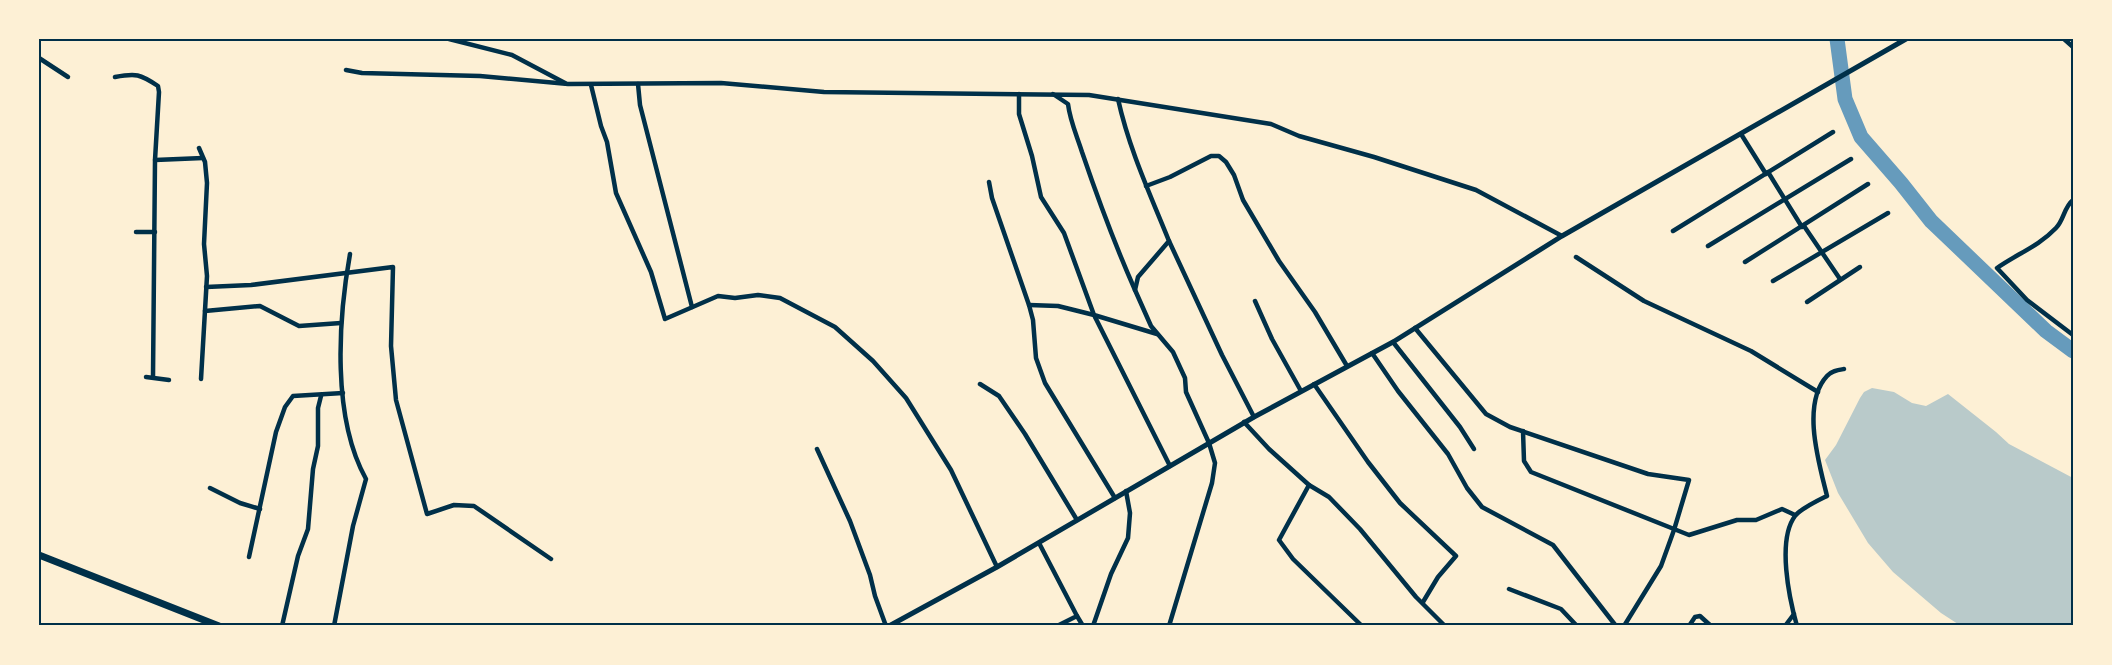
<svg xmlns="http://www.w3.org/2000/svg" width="2112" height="665" viewBox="0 0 2112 665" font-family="Roboto,sans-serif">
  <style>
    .green { fill: #b9caca }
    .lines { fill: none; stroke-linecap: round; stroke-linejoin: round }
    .river { stroke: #669bbc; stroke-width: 15 }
    .minor { stroke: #003049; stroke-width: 4.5 }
    .tertiary { stroke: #003049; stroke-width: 5 }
    .primary { stroke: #003049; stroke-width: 7 }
    .neatline { fill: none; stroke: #003049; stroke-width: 2 }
  </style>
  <rect width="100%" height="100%" fill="#fdf0d5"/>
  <polygon class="green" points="1872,388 1894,392 1912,403 1926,406 1948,394 1996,432 2009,444 2073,478 2073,626 1961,626 1941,613 1893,572 1868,543 1838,493 1825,460 1836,445 1860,398 1864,392"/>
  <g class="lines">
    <polyline class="river" points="1837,39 1845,99 1861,137 1901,183 1931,221 2046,331 2073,351"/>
    <g class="minor">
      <polyline points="449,39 512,55 565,83"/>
      <polyline points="2064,39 2073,47"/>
      <polyline points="39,58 68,77"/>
      <polyline points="346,70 362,73 480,76 568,84 721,83 824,92 1089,95 1271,124 1299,136 1374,157 1476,190 1562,236"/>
      <path d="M115,77C136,73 140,74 158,86L159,92L155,160L153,377"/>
      <polyline points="638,84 640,105 692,307"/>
      <polyline points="591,85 601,126 607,142 616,193 651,272 665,319 718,296 735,298 758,295 780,298 835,327 873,361 906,398 951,470 997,567"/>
      <polyline points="1019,94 1019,114 1032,156 1041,197 1064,233 1094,315 1157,334"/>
      <path d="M1053,94L1068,104C1070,121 1077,136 1082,152C1098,199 1115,245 1135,290"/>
      <path d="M1118,99C1129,149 1150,194 1169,241L1138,277L1135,290L1151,326L1173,352L1185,378L1186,392L1209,443L1215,463L1212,483L1169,626"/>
      <polyline points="1741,134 1766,174"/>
      <polyline points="199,148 205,162 207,183 204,244 207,276 201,379"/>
      <polyline points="155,160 203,158"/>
      <polyline points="1768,172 1802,227"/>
      <polyline points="989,182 992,198 1029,305 1033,320 1036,358 1045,383 1115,498"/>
      <polyline points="1146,186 1170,177 1211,156 1219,156 1226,162 1234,175 1243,200 1279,261 1315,312 1347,366"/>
      <path d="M2073,200C2064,207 2064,220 2056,228C2039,246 2017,254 1997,268L2027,300L2073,335"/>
      <polyline points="1804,226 1840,279"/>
      <polyline points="1673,231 1833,132"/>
      <polyline points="136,232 155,232"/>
      <polyline points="1169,241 1222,355 1254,417"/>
      <polyline points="1708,246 1851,159"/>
      <polyline points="1576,257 1644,301 1751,351 1818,392"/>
      <polyline points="1745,262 1868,184"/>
      <polyline points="1773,281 1888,213"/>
      <polyline points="206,287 251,285 393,267 391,346 396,400 427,514 454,505 474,506 551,559"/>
      <polyline points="1255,301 1272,339 1301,391"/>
      <polyline points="1807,302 1860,267"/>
      <polyline points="1029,305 1058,306 1094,315 1170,466"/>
      <polyline points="205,311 260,306 299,326 341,323"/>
      <polyline points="1415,328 1486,414 1510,427 1648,474 1689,480 1674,530 1661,566 1624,626"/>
      <polyline points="1393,342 1460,427 1474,449"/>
      <polyline points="1372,353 1398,391 1448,454 1467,488 1482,507 1553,545 1616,626"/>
      <polyline points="146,377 169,380"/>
      <polyline points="980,384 999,396 1025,434 1077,520"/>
      <polyline points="1314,384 1368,462 1400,503 1456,556 1438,577 1423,602"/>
      <polyline points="1244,422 1269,449 1309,485 1329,497 1360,529 1416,597 1445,626"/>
      <polyline points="1523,431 1524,461 1531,472 1689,535 1737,520 1756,520 1782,509 1795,515"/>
      <polyline points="817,449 850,521 870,575 875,596 886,626"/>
      <polyline points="1309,485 1279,540 1293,559 1362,626"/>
      <polyline points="210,488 240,503 260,509"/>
      <polyline points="1039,543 1077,616 1057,626"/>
      <polyline points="249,557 276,432 285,407 293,396 343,393"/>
      <polyline points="1509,589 1561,609 1577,626"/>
      <polyline points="1077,616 1083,626"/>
      <polyline points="282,626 298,556 308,529 313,469 318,446 318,408 321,396"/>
      <path d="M334,626L353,526L366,479C332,418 338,321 350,254"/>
      <polyline points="1093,626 1111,574 1128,538 1130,513 1126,491"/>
      <polyline points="1689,626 1695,617 1700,616 1711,626"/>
      <polyline points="1785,626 1794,614"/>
      <path d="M1797,626C1789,598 1777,540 1795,516C1800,509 1819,500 1827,496C1819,463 1801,404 1827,376C1831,371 1838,370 1844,369"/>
    </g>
    <polyline class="tertiary" points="889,626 997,567 1254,417 1393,342 1562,236 1906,39"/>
    <polyline class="primary" points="39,555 219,626"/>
  </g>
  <rect width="2112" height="665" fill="none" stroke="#fdf0d5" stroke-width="81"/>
  <rect x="40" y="40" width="2032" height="584" class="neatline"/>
</svg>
